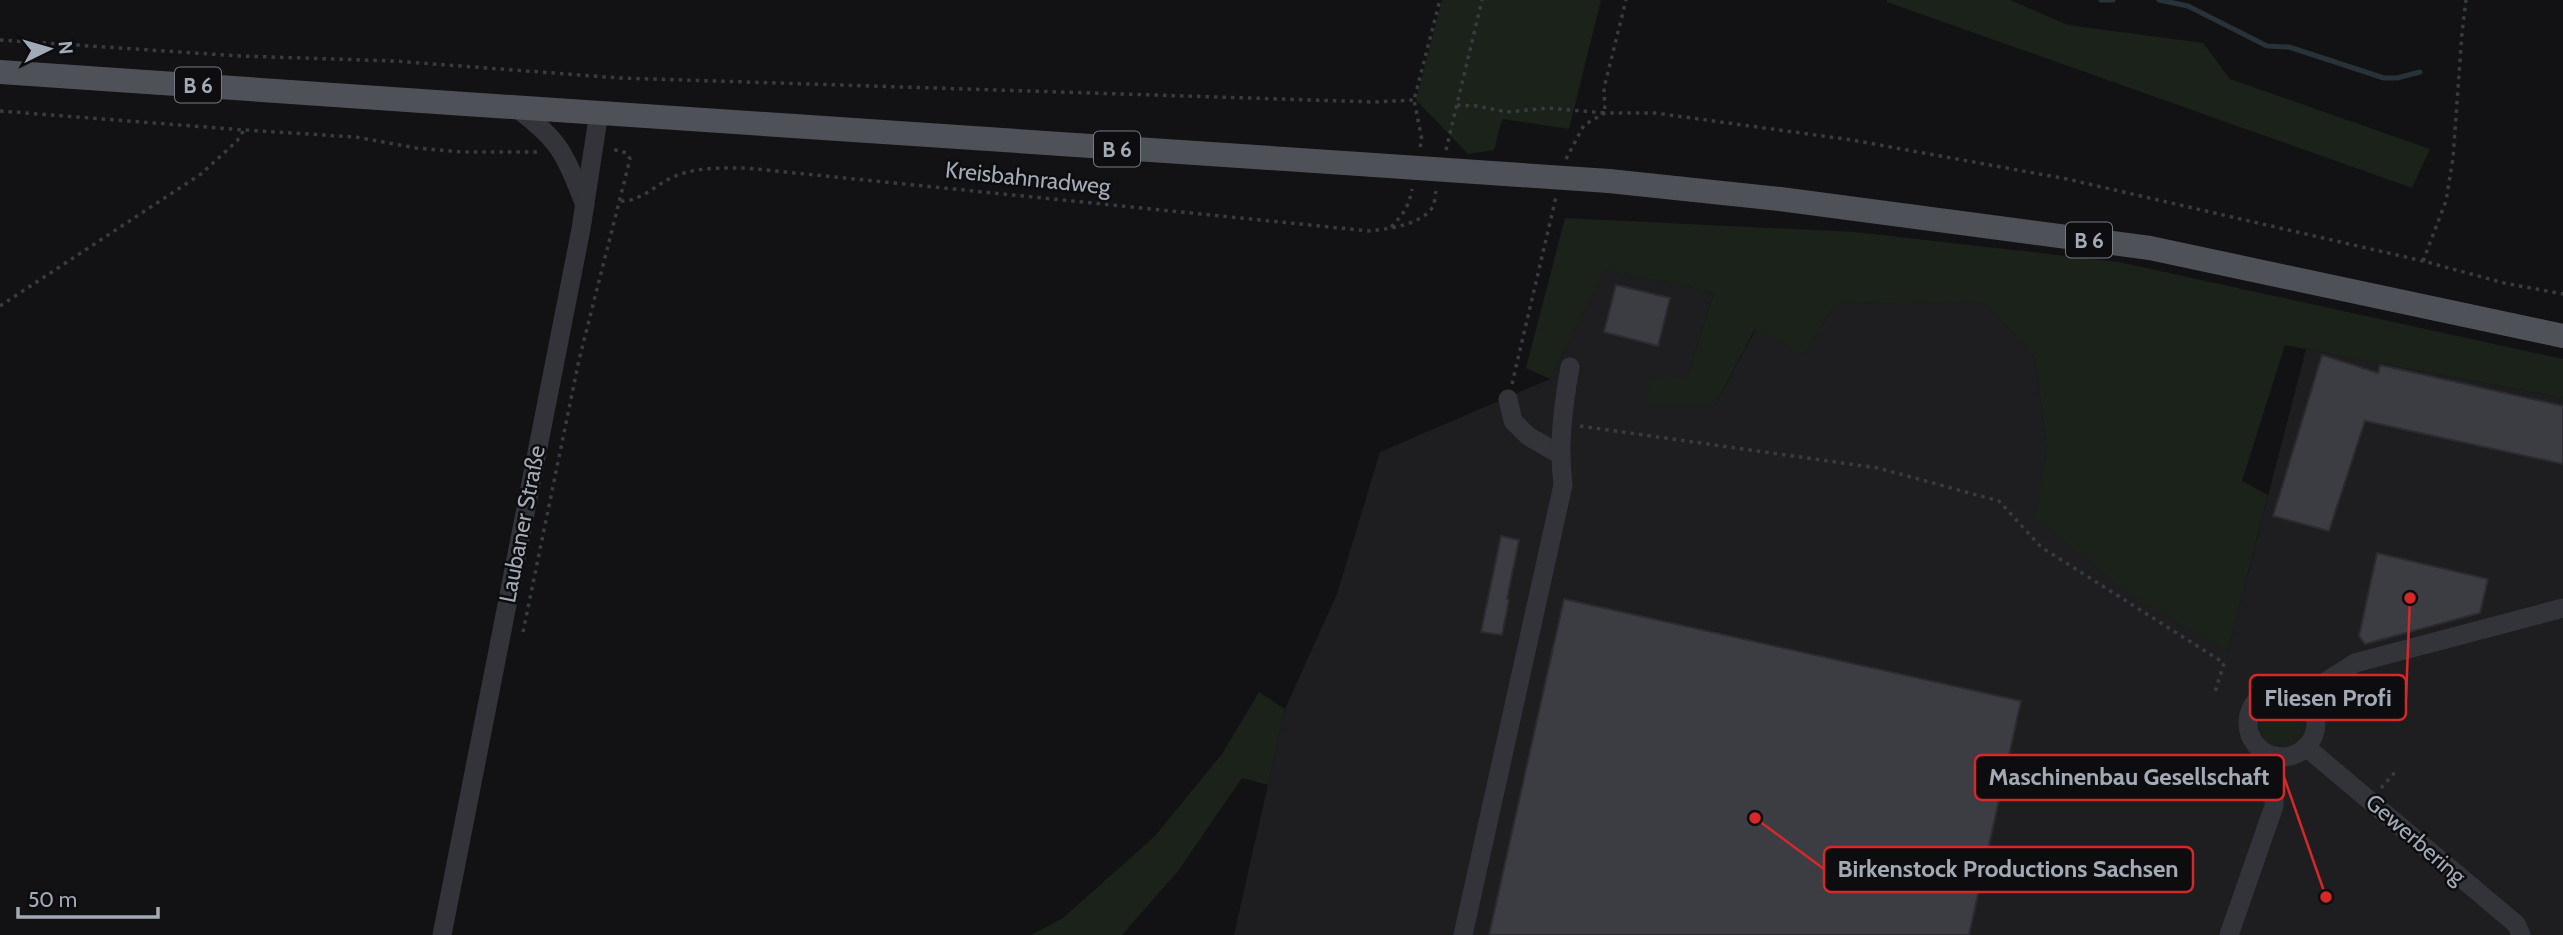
<svg xmlns="http://www.w3.org/2000/svg" width="2563" height="935" viewBox="0 0 2563 935" font-family="Cabin,sans-serif">
  <style>
    .built { fill: #1e1e21 }
    .green { fill: #1a221a }
    .lines { fill: none; stroke-linecap: round; stroke-linejoin: round }
    .stream { stroke: #273338; stroke-width: 5 }
    .building { fill: #3c3d42; stroke: #2c2c30; stroke-width: 2 }
    .path { stroke: #383b40; stroke-width: 3.5; stroke-dasharray: 3.5 5; stroke-linecap: butt }
    .minor { stroke: #323439; stroke-width: 19 }
    .major { stroke: #4e5258; stroke-width: 24 }
    .major-bridge { stroke: #4e5258; stroke-width: 24 }
    .labels { text-anchor: middle; dominant-baseline: central; stroke-width: 5; stroke-linejoin: round; paint-order: stroke }
    .shield { fill: #0d0d0f; stroke: #757b84; stroke-width: 2 }
    .shield-label { font-size: 21px; font-weight: bold; fill: #a2aab6 }
    .street-label { font-size: 23px; fill: #a2aab6; stroke: #0d0d0f }
    .leader { fill: none; stroke: #d62828; stroke-width: 2.5 }
    .callout-dot { fill: #d62828; stroke: #0d0d0f; stroke-width: 2.5 }
    .callout { fill: #0d0d0f; stroke: #d62828; stroke-width: 2.5 }
    .callout-label { font-size: 24px; text-anchor: middle; font-weight: bold; fill: #a2aab6 }
  </style>
  <rect width="100%" height="100%" fill="#121214"/>
  <polygon class="built" points="1605,270 1714,292 1687,378 1715,405 1756,329 1805,354 1835,304 1985,301 2035,358 2047,449 2036,517 2228,651 2306,349 2563,398 2563,935 1234,935 1285,709 1337,594 1380,452 1550,379"/>
  <g class="green">
    <polygon points="1442,0 1601,0 1569,129 1502,119 1494,150 1468,154 1416,100"/>
    <polygon points="1887,0 2010,0 2068,25 2203,43 2230,79 2430,149 2412,188 1887,2"/>
    <polygon points="1565,218 1855,232 2119,262 2563,359 2563,398 2285,345 2242,481 2268,495 2228,651 2129,594 2035,517 2047,449 2035,358 1985,302 1835,304 1805,354 1755,329 1715,405 1646,405 1650,376 1687,378 1714,292 1605,270 1550,379 1526,368"/>
    <polygon points="1259,692 1285,709 1268,785 1242,778 1178,871 1122,935 1031,935 1063,918 1155,836 1222,754"/>
    <circle cx="2281" cy="723" r="22"/>
  </g>
  <g class="lines">
    <g class="stream">
      <polyline points="2101,0 2113,0"/>
      <polyline points="2159,0 2188,6 2267,46 2289,47 2384,78 2397,78 2420,72"/>
    </g>
  </g>
  <g class="building">
    <polygon points="1616,285 1670,298 1658,346 1604,332"/>
    <polygon points="2322,355 2378,373 2380,365 2563,406 2563,464 2365,421 2329,531 2273,516"/>
    <polygon points="1501,536 1519,540 1507,599 1509,600 1502,635 1481,632"/>
    <polygon points="2377,553 2488,579 2480,613 2365,644 2359,636"/>
    <polygon points="1564,599 2021,701 1969,935 1489,935"/>
  </g>
  <g class="lines">
    <g class="path">
      <polyline points="0,40 240,56 394,61 620,78 1374,102 1414,100"/>
      <polyline points="1457,105 1477,106 1507,112 1548,108 1605,113 1604,88 1626,0"/>
      <polyline points="0,111 244,130 356,137 416,148 462,152 538,152"/>
      <polyline points="1420,147 1422,140 1414,100 1440,0"/>
      <polyline points="1446,150 1482,0"/>
      <polyline points="1566,159 1584,125 1605,113 1655,113 1852,140 2067,179 2423,261 2504,283 2563,294"/>
      <path d="M621,201C640,202 658,183 675,176C698,167 722,168 746,168L1369,231C1388,229 1420,225 1432,208C1435,203 1435,196 1436,191"/>
      <path d="M1391,227C1403,215 1409,206 1412,189"/>
      <polyline points="2423,261 2446,201 2453,158 2462,33 2466,0"/>
      <polyline points="0,306 201,174 237,141 244,130"/>
      <polyline points="1512,384 1556,197"/>
      <polyline points="1580,426 1878,468 1999,501 2041,547 2224,663 2214,695"/>
      <polyline points="523,632 579,360 630,159 627,153 612,149"/>
      <polyline points="2381,788 2396,771"/>
    </g>
    <g class="minor">
      <path d="M515,107C561,141 564,153 585,205"/>
      <polyline points="1508,399 1513,421 1528,436 1559,454"/>
      <circle cx="2282" cy="723" r="34"/>
      <polyline points="2303,696 2355,663 2563,608"/>
      <polyline points="2306,747 2516,924 2521,935"/>
      <polyline points="442,935 581,229 599,112"/>
      <path d="M1463,935L1563,485C1558,444 1563,407 1570,367"/>
      <polyline points="2229,935 2274,806 2276,756"/>
    </g>
    <g class="major">
      <path d="M0,72C458,103 916,136 1374,165"/>
      <polyline points="1609,181 1780,199 2150,248 2563,336"/>
    </g>
    <polyline class="major-bridge" points="1374,165 1609,181"/>
  </g>
  <g class="labels">
    <g class="shield">
      <rect x="175" y="67.5" width="46" height="35" rx="5"/>
      <rect x="1094" y="131.5" width="46" height="35" rx="5"/>
      <rect x="2066" y="222.5" width="46" height="35" rx="5"/>
    </g>
    <g class="shield-label">
      <text x="198" y="85">B 6</text>
      <text x="1117" y="149">B 6</text>
      <text x="2089" y="240">B 6</text>
    </g>
    <g class="street-label">
      <text transform="translate(1028 178) rotate(6)">Kreisbahnradweg</text>
      <text transform="translate(522 524) rotate(-79)">Laubaner Straße</text>
      <text transform="translate(2416 839) rotate(41)">Gewerbering</text>
    </g>
  </g>
  <path class="leader" d="M2410 598L2406 698M2326 897L2284 777M1755 818L1824 869"/>
  <g class="callout-dot">
    <circle cx="2410" cy="598" r="7"/>
    <circle cx="2326" cy="897" r="7"/>
    <circle cx="1755" cy="818" r="7"/>
  </g>
  <g class="callout">
    <rect x="2250" y="675" width="156" height="45" rx="7"/>
    <rect x="1975" y="755" width="309" height="45" rx="7"/>
    <rect x="1824" y="847" width="369" height="45" rx="7"/>
  </g>
  <g class="callout-label">
    <text x="2328" y="706">Fliesen Profi</text>
    <text x="2129" y="785">Maschinenbau Gesellschaft</text>
    <text x="2008" y="877">Birkenstock Productions Sachsen</text>
  </g>
  <g transform="translate(49 49) rotate(85)" stroke="#0d0d0f" stroke-width="5" paint-order="stroke">
  <path d="M0-5L12 26L0 18L-12 26Z" fill="#a2aab6"/>
  <text y="-10" font-size="19" font-weight="bold" text-anchor="middle" fill="#a2aab6">N</text>
  </g>
  <path d="M18 907v10h140v-10" fill="none" stroke="#a2aab6" stroke-width="3.5"/>
  <text x="28" y="907" font-size="21" fill="#a2aab6" stroke="#0d0d0f" stroke-width="5" paint-order="stroke">50 m</text>
</svg>
